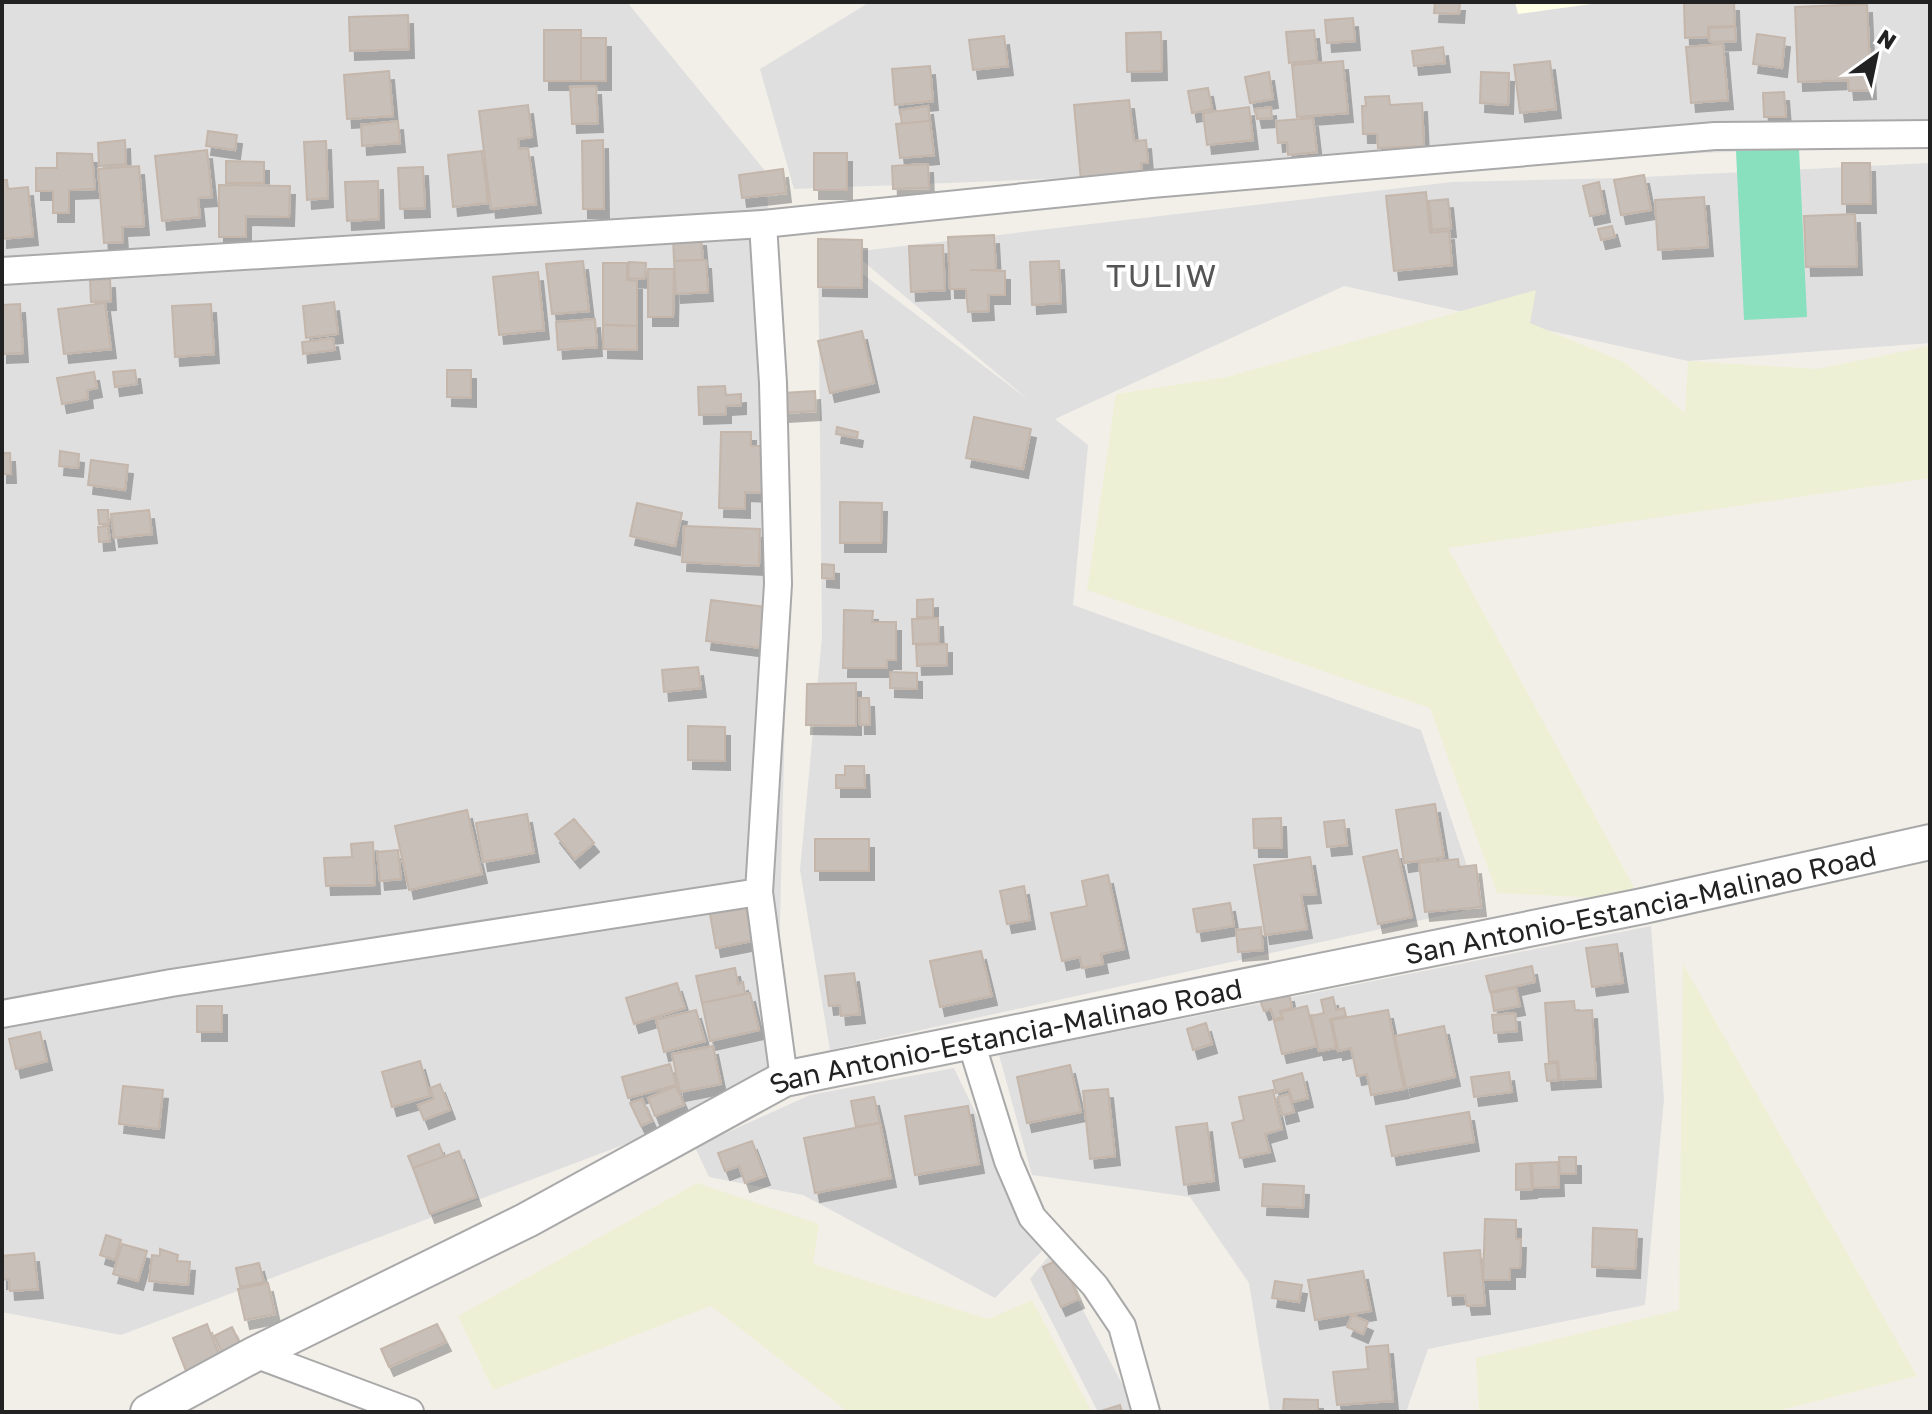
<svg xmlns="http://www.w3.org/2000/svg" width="1932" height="1414" viewBox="0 0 1932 1414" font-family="'Golos Text',sans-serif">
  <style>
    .residential { fill: #e0dfdf }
    .education { fill: #ffffe5 }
    .farmland { fill: #eef0d5 }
    .pitch { fill: #88e0be }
    .building { fill: #c7bfb8; stroke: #c4b6ab; stroke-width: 2; filter: url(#shadow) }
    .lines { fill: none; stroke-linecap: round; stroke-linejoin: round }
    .minor-casing { stroke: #a9a9a9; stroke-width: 30 }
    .tertiary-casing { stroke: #a9a9a9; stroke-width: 38 }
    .minor { stroke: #fff; stroke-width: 26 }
    .tertiary { stroke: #fff; stroke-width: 34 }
    .labels { text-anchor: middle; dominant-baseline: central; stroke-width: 8; stroke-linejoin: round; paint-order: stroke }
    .street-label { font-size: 28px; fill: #222; stroke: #fff }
    .quarter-label { font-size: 32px; letter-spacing: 2px; fill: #555; stroke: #fff }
  </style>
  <defs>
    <filter id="shadow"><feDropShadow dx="5" dy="9" stdDeviation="0" flood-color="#0004"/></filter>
  </defs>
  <rect width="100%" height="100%" fill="#f2efe9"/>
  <g class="residential">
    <polygon points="2,2 627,2 766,172 789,549 776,1087 121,1335 2,1312"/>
    <polygon points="870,2 1930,2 1930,144 794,189 760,69"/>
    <polygon points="1930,163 1930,343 1688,361 1344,286 1055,419 1088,445 1073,605 1421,730 1481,907 830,1050 800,870 822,636 818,240 1030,401 852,252 1452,182 1622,178"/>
    <polygon points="1651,926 1664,1099 1645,1305 1428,1349 1406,1412 1270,1412 1249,1283 1190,1197 1032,1175 999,1055"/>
    <polygon points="954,1068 1042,1251 995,1298 803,1195 709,1177 695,1147 810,1095"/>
    <polygon points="1052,1252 1137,1412 1098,1412 1030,1279"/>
  </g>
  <polygon class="education" points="1515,2 1606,2 1518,14"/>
  <g class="farmland">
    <polygon points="1536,290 1530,323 1624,362 1685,413 1688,361 1817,369 1930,346 1930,478 1448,548 1641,900 1497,893 1430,708 1087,590 1116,394 1227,377"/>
    <polygon points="1683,964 1917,1376 1773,1412 1479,1412 1476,1358 1679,1310"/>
    <polygon points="697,1183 819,1224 813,1264 988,1319 1032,1300 1092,1412 848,1412 711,1306 493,1390 458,1316"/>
  </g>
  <polygon class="pitch" points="1799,148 1807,317 1744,320 1736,151"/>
  <g class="building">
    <polygon points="1435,2 1460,2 1459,14 1434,13"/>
    <polygon points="1684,2 1734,2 1735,26 1708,27 1708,37 1685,38"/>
    <polygon points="1867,4 1871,90 1849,91 1848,80 1798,82 1795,7"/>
    <polygon points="408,15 409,49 350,51 349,17"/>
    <polygon points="1353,18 1355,41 1327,43 1325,20"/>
    <polygon points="1735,27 1736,41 1710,42 1709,28"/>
    <rect x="544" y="30" width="37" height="51"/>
    <polygon points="1314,30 1317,60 1289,63 1286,32"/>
    <polygon points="1161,32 1162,71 1127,72 1126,33"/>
    <polygon points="1757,34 1785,38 1782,68 1753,64"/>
    <polygon points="1004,36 1008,66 973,70 969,40"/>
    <rect x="581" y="38" width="25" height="43"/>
    <polygon points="1723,44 1728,100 1691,103 1686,47"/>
    <polygon points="1443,47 1445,63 1414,66 1412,51"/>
    <polygon points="1343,61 1348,113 1297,117 1292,65"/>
    <polygon points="1550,61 1556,109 1520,113 1514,65"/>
    <polygon points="930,66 933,101 895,105 892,69"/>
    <polygon points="389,71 393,116 347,119 344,75"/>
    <polygon points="1269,72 1273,99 1250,103 1245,77"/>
    <polygon points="1481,72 1509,73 1508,105 1480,103"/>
    <polygon points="596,86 598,123 572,124 570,87"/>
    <polygon points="1208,88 1212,109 1192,113 1188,91"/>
    <polygon points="1784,92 1786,117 1764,117 1763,93"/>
    <polygon points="1389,96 1390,105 1422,103 1424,146 1378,148 1377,134 1363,134 1362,106 1366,106 1365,97"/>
    <polygon points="1129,100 1134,141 1146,140 1148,163 1141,163 1142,176 1081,181 1074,105"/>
    <polygon points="528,105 532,137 518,139 519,149 528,148 536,204 491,209 479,111"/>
    <polygon points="928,106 930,121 902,124 900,110"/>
    <polygon points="1249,107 1253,140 1207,145 1203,113"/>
    <polygon points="1271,107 1272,118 1257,119 1255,109"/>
    <polygon points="1313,118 1317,152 1288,155 1287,142 1278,143 1276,121"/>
    <polygon points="398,121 400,143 362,146 361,125"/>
    <polygon points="930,121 934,155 900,158 896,124"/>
    <polygon points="208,131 237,135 235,150 206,146"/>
    <polygon points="125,140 126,164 99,166 98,143"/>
    <polygon points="603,140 604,209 583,209 582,141"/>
    <polygon points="326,141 328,198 307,200 304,142"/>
    <polygon points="207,150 212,197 198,198 200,217 162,221 155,156"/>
    <polygon points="482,151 488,203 453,207 448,155"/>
    <polygon points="57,153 92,154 95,189 69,190 69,213 53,213 53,191 36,191 36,168 57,168"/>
    <rect x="814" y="153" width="33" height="37"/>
    <polygon points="226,161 264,162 264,183 226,183"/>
    <polygon points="1842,163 1870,163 1871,204 1842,204"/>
    <polygon points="928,164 929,188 893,189 892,166"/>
    <polygon points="139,166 144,226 122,227 123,242 104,243 98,169"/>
    <polygon points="423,167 425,208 400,209 398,168"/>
    <polygon points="783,169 786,193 742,198 739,175"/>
    <polygon points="1644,175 1651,210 1621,215 1614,180"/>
    <polygon points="2,180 7,180 8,189 28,187 33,236 2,239"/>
    <polygon points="378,181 379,219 347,221 345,182"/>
    <polygon points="1599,182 1605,213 1590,216 1583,186"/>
    <polygon points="219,185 290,186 289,217 246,216 246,237 219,237"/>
    <polygon points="1426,192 1430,233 1449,231 1452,265 1394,271 1386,196"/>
    <polygon points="1704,197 1708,247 1658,250 1655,200"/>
    <polygon points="1448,199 1451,228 1432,230 1429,201"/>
    <polygon points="1855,214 1857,266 1806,267 1804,216"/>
    <polygon points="1612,226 1615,237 1601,240 1598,229"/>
    <polygon points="994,235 996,270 970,270 1005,271 1005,295 988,295 989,311 968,312 966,289 950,289 948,237"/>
    <polygon points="701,237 703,260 674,261 673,238"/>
    <polygon points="818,239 862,240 862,288 818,287"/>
    <polygon points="943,245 945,290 911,292 909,246"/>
    <polygon points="703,260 706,260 708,292 676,294 674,261"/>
    <polygon points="583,261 589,311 552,314 546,264"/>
    <polygon points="1059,261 1061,303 1032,305 1030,262"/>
    <polygon points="629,262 646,263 645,279 628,278"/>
    <polygon points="603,263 627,263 627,280 637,281 637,326 603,325"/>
    <polygon points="648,269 674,269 673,317 648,317"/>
    <polygon points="538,272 544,330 499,335 493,277"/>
    <polygon points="110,279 111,301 91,302 90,280"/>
    <polygon points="334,302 338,334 306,338 303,306"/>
    <polygon points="105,303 111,349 64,354 58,309"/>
    <polygon points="20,304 23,353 2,354 2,305"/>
    <polygon points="211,304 214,354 175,357 172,306"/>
    <polygon points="595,319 597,347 558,350 556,322"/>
    <polygon points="603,325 637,326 637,350 603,349"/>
    <polygon points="862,331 874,383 830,393 818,341"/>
    <polygon points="333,338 335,350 303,354 302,342"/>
    <polygon points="135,370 137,384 115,387 113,372"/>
    <polygon points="447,370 471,370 471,398 447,397"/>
    <polygon points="94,372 97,388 87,390 88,399 62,404 57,378"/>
    <polygon points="725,386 726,395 741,394 741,405 726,406 726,414 699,415 698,387"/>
    <polygon points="815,391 816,411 784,413 783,393"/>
    <polygon points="974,417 1031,429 1023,469 966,458"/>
    <polygon points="837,427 858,432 857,438 836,434"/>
    <polygon points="721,432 751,432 751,446 764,446 763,493 745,492 745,509 719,508"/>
    <polygon points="60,451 79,454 78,468 59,466"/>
    <polygon points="2,453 10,453 11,474 2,474"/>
    <polygon points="91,460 128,465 125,490 88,485"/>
    <polygon points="840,502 882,503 881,543 840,543"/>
    <polygon points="637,503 682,513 675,546 630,536"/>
    <polygon points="98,510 108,510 109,524 99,524"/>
    <polygon points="149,510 152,534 114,538 111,514"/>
    <polygon points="108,526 110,541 99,542 98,527"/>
    <polygon points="684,526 760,529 759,566 682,562"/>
    <polygon points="822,564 834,565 834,579 822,578"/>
    <polygon points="933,599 933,617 917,617 917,600"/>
    <polygon points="711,600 766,607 760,648 706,641"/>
    <polygon points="844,610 873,611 872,622 896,622 896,660 887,660 887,668 843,668"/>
    <polygon points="938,618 939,643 913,644 912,619"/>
    <polygon points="947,644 947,665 917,666 916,645"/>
    <polygon points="698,667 701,688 664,692 662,670"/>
    <polygon points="890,672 917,673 917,689 890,688"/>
    <polygon points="856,683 856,726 806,725 807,684"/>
    <polygon points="859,698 869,698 870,725 860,725"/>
    <polygon points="688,726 725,727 725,761 688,760"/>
    <polygon points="845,766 864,766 865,788 836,788 836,775 845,775"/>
    <polygon points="1435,804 1444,857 1404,863 1396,810"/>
    <polygon points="467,810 482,874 409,890 395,826"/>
    <polygon points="527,814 534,853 483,862 476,823"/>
    <polygon points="1281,818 1282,848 1254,848 1253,819"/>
    <polygon points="574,819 594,843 575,859 555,834"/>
    <polygon points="1344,820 1347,845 1327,847 1324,822"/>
    <rect x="815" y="839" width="54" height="32"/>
    <polygon points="373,842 375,885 326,886 324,858 352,857 351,844"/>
    <polygon points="398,850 401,879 380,881 377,852"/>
    <polygon points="1397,850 1412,917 1378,924 1363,857"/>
    <polygon points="1310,857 1316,894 1301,895 1307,929 1265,935 1254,865"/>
    <polygon points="1458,859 1459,867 1476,865 1481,907 1425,912 1419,863"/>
    <polygon points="1108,875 1124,949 1101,954 1103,964 1082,968 1080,957 1062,961 1051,913 1087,906 1082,881"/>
    <polygon points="1024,886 1030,920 1007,924 1000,891"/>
    <polygon points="1230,903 1234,926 1197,932 1193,909"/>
    <polygon points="746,908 752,941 716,948 710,914"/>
    <polygon points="1261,927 1263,950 1238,952 1236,930"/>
    <polygon points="1617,944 1623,983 1592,987 1586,948"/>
    <polygon points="981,951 992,996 940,1007 930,961"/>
    <polygon points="1532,966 1535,982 1490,992 1486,976"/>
    <polygon points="735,968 738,984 743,982 745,994 702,1003 696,976"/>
    <polygon points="854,973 860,1014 841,1016 840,1005 829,1006 825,976"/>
    <polygon points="677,983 685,1008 634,1024 626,998"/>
    <polygon points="1516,988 1520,1006 1494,1011 1491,993"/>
    <polygon points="750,993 759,1030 710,1041 702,1003"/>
    <polygon points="1289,993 1292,1008 1280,1011 1282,1017 1274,1020 1271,1009 1264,1011 1260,1000"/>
    <polygon points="1333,997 1336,1010 1344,1008 1346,1016 1330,1019 1336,1048 1319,1051 1311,1016 1324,1013 1321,1000"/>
    <polygon points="1574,1001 1575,1011 1592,1010 1596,1078 1560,1080 1558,1061 1549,1062 1545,1003"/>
    <rect x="197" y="1006" width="25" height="26"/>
    <polygon points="1307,1006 1317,1046 1282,1054 1274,1021 1283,1019 1281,1012"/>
    <polygon points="696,1010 705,1041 664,1052 656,1020"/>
    <polygon points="1388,1010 1404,1089 1371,1095 1367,1074 1357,1076 1351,1048 1338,1051 1332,1020"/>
    <polygon points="1515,1013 1517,1031 1494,1033 1492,1015"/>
    <polygon points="1206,1023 1212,1044 1193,1050 1187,1029"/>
    <polygon points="1444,1026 1455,1077 1406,1088 1395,1036"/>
    <polygon points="40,1032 47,1061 16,1069 9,1039"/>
    <polygon points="713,1046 721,1084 680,1092 672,1054"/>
    <polygon points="420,1061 430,1096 392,1107 382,1072"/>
    <polygon points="1557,1063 1558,1080 1547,1081 1545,1064"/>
    <polygon points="670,1064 676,1085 628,1098 622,1077"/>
    <polygon points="1070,1065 1081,1112 1027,1123 1017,1077"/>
    <polygon points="1509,1072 1512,1092 1474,1097 1471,1077"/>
    <polygon points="1302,1073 1308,1098 1293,1102 1289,1089 1276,1093 1273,1081"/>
    <polygon points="440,1084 450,1110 424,1120 418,1105 434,1099 430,1088"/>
    <polygon points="123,1086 163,1090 159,1129 119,1124"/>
    <polygon points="676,1086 684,1105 655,1116 648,1098"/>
    <polygon points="1108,1089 1115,1156 1090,1159 1083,1091"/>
    <polygon points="1273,1090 1282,1129 1265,1134 1270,1152 1240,1158 1232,1123 1244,1120 1239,1097"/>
    <polygon points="1289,1094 1294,1112 1282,1115 1278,1097"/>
    <polygon points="874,1097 880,1123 856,1127 851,1101"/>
    <polygon points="642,1099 652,1121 641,1126 630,1103"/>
    <polygon points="968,1106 979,1164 915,1175 905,1116"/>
    <polygon points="1469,1112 1474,1142 1392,1156 1386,1126"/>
    <polygon points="880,1123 891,1178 815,1193 804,1138"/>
    <polygon points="1207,1123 1214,1181 1184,1185 1176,1127"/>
    <polygon points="752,1141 765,1176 745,1183 739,1166 725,1171 718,1153"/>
    <polygon points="439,1144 444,1157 413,1168 408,1156"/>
    <polygon points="459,1151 476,1197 430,1214 413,1168"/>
    <polygon points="1559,1157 1576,1157 1576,1174 1560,1174"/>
    <polygon points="1558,1162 1559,1187 1533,1188 1532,1163"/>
    <polygon points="1530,1163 1532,1189 1516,1190 1516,1164"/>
    <polygon points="1263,1184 1304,1186 1303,1208 1262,1206"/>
    <polygon points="1485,1219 1516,1220 1516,1239 1521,1239 1520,1268 1510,1268 1510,1280 1483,1280"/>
    <polygon points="1593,1228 1637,1230 1635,1269 1592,1267"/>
    <polygon points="106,1235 121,1240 115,1260 100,1255"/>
    <polygon points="122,1244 147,1251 138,1281 113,1274"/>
    <polygon points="160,1249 178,1255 177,1261 190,1262 188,1285 149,1281 152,1255 160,1256"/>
    <polygon points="1480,1250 1485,1305 1467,1306 1465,1295 1448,1296 1444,1253"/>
    <polygon points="34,1253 38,1289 10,1291 9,1279 2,1280 2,1256"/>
    <polygon points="1061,1258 1079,1299 1061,1307 1043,1267"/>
    <polygon points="259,1263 264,1282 240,1287 236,1268"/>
    <polygon points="1363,1271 1371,1311 1315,1320 1308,1280"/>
    <polygon points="1275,1281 1302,1285 1299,1302 1272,1298"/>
    <polygon points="268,1283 275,1314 245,1320 238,1289"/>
    <polygon points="1352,1315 1368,1322 1363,1334 1347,1327"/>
    <polygon points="207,1324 220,1358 186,1371 173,1338"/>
    <polygon points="437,1324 446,1342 389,1367 381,1349"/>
    <polygon points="232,1327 244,1352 226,1360 214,1336"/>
    <polygon points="1388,1345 1393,1401 1337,1405 1333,1372 1368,1369 1366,1347"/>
    <polygon points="1284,1399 1318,1400 1318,1412 1283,1412"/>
    <polygon points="1120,1405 1122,1412 1101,1411"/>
  </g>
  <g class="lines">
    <g class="minor-casing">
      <g id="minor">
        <polyline points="763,224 773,383 778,584 759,892 784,1079"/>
        <polyline points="2,271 763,224 1151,184 1715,136 1930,134"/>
        <polyline points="2,1014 171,983 759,892"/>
        <polyline points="971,1042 1008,1161 1032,1217 1095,1286 1122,1326 1146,1412"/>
        <polyline points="255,1354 410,1412"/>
      </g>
    </g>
    <g class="tertiary-casing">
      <g id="tertiary">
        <path id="s1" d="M148,1412L255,1354L527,1220L784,1079L1643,906L1930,842"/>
      </g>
    </g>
    <use href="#minor" class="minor"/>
    <use href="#tertiary" class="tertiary"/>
  </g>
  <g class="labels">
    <g class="street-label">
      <text stroke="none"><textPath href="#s1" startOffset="1592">San Antonio-Estancia-Malinao Road</textPath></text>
      <text stroke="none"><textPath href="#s1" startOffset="944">San Antonio-Estancia-Malinao Road</textPath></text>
    </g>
    <g class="quarter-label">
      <text x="1162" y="275">TULIW</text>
    </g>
  </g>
  <rect width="1932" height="1414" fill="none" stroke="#222222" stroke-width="8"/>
  <g transform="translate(1876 56) rotate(33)" stroke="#ffffff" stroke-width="6" paint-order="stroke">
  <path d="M0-6L14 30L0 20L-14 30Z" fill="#222222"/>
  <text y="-12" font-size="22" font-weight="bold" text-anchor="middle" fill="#222222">N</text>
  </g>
</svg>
